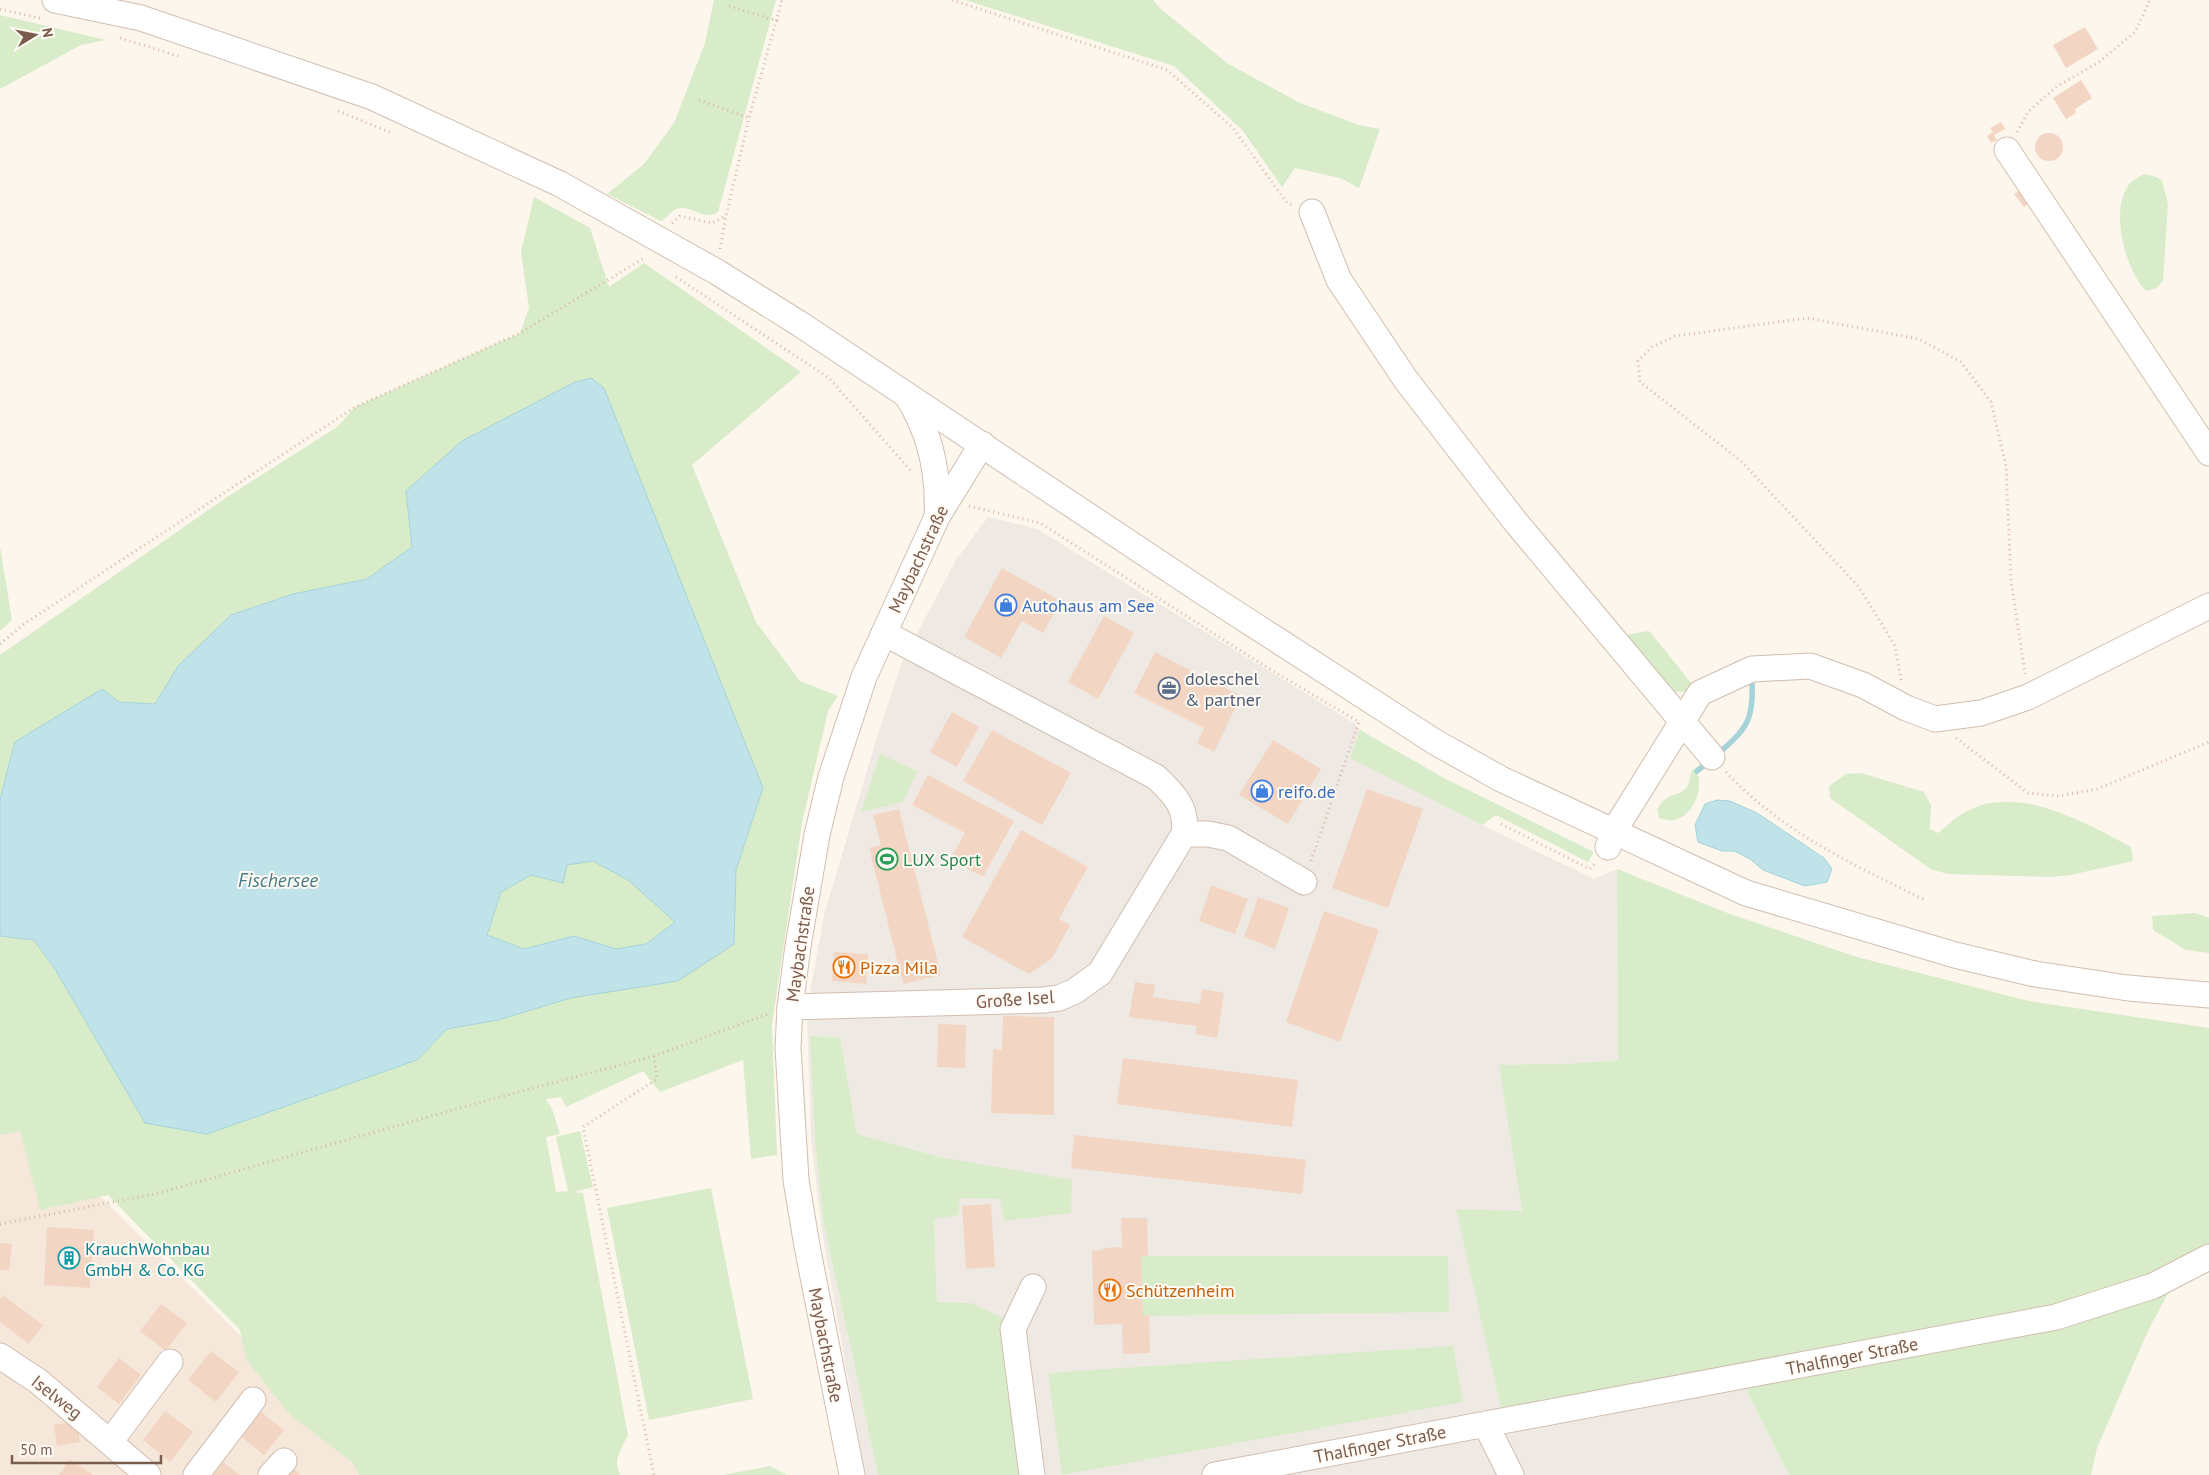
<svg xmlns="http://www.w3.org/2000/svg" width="2209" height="1475" viewBox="0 0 2209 1475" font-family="'PT Sans',sans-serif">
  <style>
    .residential { fill: #f5e8da }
    .industrial { fill: #efe9e4 }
    .green { fill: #d8ecc9 }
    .water { fill: #bfe3e8; stroke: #a5d3da; fill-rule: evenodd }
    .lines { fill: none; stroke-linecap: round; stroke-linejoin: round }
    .stream { stroke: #a5d3da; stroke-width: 5.5 }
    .building { fill: #f3d5c3 }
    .minor-casing { stroke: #d1beb0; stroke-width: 27 }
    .path { stroke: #d9b8a5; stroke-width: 3; stroke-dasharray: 1 4; stroke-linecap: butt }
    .minor { stroke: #fff; stroke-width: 25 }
    .labels { text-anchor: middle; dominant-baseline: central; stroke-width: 4; stroke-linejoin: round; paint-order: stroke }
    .street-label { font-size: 18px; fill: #7a5c4d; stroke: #fffaf3 }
    .shop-label { font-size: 18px; fill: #366cbe; stroke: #fffaf3; text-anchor: start }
    .service-label { font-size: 18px; fill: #4e5e75; stroke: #fffaf3; text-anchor: start }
    .leisure-label { font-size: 18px; fill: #27864d; stroke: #fffaf3; text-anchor: start }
    .food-label { font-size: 18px; fill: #c56008; stroke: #fffaf3; text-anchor: start }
    .culture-label { font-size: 18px; fill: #0d838f; stroke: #fffaf3; text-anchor: start }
    .water-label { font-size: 19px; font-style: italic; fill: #437c86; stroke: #fffaf3 }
  </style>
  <rect width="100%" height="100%" fill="#fdf6ec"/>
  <polygon class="residential" points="0,1096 335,1430 363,1475 0,1475"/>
  <polygon class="industrial" points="988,517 1037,529 1354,723 1360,730 1351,758 1482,825 1594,879 1617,869 1618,1060 1565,1064 1522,1211 1457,1209 1467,1253 1744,1385 1789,1475 1023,1475 971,1303 937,1302 934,1219 959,1198 1000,1199 1071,1213 944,1158 857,1134 840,1037 811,1036 815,1140 823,1220 878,1475 865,1475 821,1225 811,1136 807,1011 824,915 877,737 902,662 956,560"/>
  <g class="green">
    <path d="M714,0H776L718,212C705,221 694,207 680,208C670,209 669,218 661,221L607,194L644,164L674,123L705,43Z"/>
    <polygon points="965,0 1153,0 1161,9 1227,63 1298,102 1359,125 1380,129 1359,188 1340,178 1295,168 1282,187 1243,131 1174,66"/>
    <polygon points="0,15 106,40 81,45 0,89"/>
    <path d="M2144,174L2156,177L2162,181L2168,204L2163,280L2157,288L2146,291C2125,269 2108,208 2131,182C2134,179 2140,177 2144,174Z"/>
    <path d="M534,197L590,228L609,287L644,263L801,372L692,465L756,622L800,681L838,696L828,711L802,823L772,1024L777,1155L751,1159L743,1060L660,1092L643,1071L566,1107L561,1097L546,1099L552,1109L560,1134L546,1137L556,1192L568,1191L556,1137L580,1131L593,1187L574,1192L583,1193L628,1435C622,1448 611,1462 621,1475H359L352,1462L290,1415L246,1359L240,1330L108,1195L40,1210L20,1131L0,1135V936L34,940L55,969L417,1060L447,1029L498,1020L571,998L734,944L736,870L763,788L406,491L412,547L367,579L293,594L231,615L178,666L155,704L119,702L15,742L0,799V655L227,497L337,427L355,407L520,333L529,308L521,252Z"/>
    <polygon points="0,547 12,620 0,631"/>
    <path d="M1649,631L1693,685C1685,693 1680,694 1669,689L1625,635Z"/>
    <polygon points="1360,730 1444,778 1594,852 1588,862 1496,815 1482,825 1350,758"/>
    <polygon points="880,754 917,771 903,802 861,812"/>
    <path d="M1693,769L1696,770C1705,787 1694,815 1675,820C1669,822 1664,819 1659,818L1657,810C1668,790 1676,799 1686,788C1691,783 1689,774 1693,769Z"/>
    <path d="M1861,773L1924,792L1931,805L1930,829L1938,833C1946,827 1953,819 1962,814C2014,781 2084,822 2131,847L2133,861L2071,875L2051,877L1949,874L1932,870L1830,798L1829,786L1846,774Z"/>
    <polygon points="593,861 628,880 676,922 646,944 616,949 574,936 524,949 487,935 501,892 531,875 563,883 567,865"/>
    <polygon points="1617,869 1730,914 1857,957 2029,1001 2209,1028 2209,1248 2151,1279 2052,1308 1502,1412 1456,1209 1522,1211 1499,1065 1565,1064 1618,1060"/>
    <polygon points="2195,913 2209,918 2209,953 2186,950 2153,930 2152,916"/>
    <polygon points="810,1036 840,1037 857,1134 944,1158 1072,1180 1071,1213 1004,1221 1000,1199 960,1198 958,1215 934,1219 937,1302 971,1303 1005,1319 1023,1475 878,1475 823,1220 815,1140"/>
    <polygon points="711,1188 753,1399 649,1420 607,1208"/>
    <polygon points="1141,1256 1448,1256 1449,1312 1143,1316"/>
    <polygon points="2168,1293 2148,1331 2097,1448 2091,1475 1789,1475 1744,1385 2058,1328"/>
    <polygon points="1453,1346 1463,1402 1062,1475 1048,1373"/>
    <polygon points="770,1466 787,1475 723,1475"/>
  </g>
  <g class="water">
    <path d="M591,378L604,388L763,788L736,870L734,944L678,981L571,998L498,1020L447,1029L417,1060L207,1134L145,1123L55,969L34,940L0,936V799L15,742L102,689L119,702L155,704L178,666L231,615L293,594L367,579L412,547L406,491L462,441L575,382ZM593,861L628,880L675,922L646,944L616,949L574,936L524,949L487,935L501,892L531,875L563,883L567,865Z"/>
    <polygon points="1717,800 1730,801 1757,813 1824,858 1832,869 1827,882 1805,886 1763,870 1750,859 1734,851 1722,851 1698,842 1695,825 1705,804"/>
  </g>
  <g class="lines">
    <g class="stream">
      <path d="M1718,754C1746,729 1754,721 1752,682"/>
      <polyline points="1697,771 1708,762"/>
    </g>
  </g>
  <g class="building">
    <polygon points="2085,27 2098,49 2066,68 2053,45"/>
    <polygon points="2081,80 2092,98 2075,109 2076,113 2066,119 2053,98"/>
    <polygon points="2001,122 2005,129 1994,135 1997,140 1991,143 1987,136 1993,132 1990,128"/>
    <circle cx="2049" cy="147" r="14"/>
    <polygon points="2022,189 2031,202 2024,207 2014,194"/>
    <polygon points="1002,568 1061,601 1043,633 1022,621 1001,658 964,637"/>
    <polygon points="1104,616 1134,633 1098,699 1068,682"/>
    <polygon points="1155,652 1241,696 1214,752 1197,743 1204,728 1134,693"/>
    <polygon points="952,712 979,727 957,767 930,752"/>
    <polygon points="992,730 1071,773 1042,825 963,781"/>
    <polygon points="1273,740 1321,769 1288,824 1239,795"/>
    <polygon points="928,775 1014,821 983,877 950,859 965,833 912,805"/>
    <polygon points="1367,789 1423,809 1388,908 1332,888"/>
    <polygon points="899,809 941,975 903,984 869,848 881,845 873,815"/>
    <polygon points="1021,830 1088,867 1059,919 1070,925 1052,958 1029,974 962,937"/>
    <polygon points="1211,885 1248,899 1235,934 1199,921"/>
    <polygon points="1258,897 1289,908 1275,949 1244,937"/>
    <polygon points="1324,911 1379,930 1340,1042 1286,1022"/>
    <polygon points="834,952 868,954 866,984 832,981"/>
    <polygon points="1135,982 1155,985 1153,997 1200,1004 1202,989 1224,993 1217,1038 1195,1034 1197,1026 1129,1017"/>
    <polygon points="1003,1016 1054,1017 1054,1115 991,1113 993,1049 1002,1050"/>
    <polygon points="938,1024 966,1025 965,1068 937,1067"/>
    <polygon points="1123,1058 1298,1080 1292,1127 1117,1104"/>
    <polygon points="1074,1135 1306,1160 1302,1194 1071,1168"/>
    <polygon points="991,1204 995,1267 966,1269 962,1206"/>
    <polygon points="1121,1218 1147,1218 1148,1256 1141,1256 1143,1316 1149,1315 1150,1353 1123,1354 1122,1324 1094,1325 1092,1251 1103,1250 1103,1248 1122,1247"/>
    <polygon points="47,1227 94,1230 90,1288 44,1285"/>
    <polygon points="0,1243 12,1244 9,1271 0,1270"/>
    <polygon points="3,1295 43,1325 29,1344 0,1322 0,1299"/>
    <polygon points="161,1304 187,1323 166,1351 140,1331"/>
    <polygon points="211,1351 239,1372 216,1402 188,1380"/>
    <polygon points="119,1358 141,1375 119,1404 97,1387"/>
    <polygon points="165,1411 193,1432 170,1462 143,1440"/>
    <polygon points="260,1411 284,1430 264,1455 240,1436"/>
    <polygon points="77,1421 80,1442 57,1446 54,1425"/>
    <polygon points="70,1459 93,1475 59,1475"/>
    <polygon points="222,1461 237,1473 240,1475 211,1475"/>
    <polygon points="294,1469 300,1475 288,1475"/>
  </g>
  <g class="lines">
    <g class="minor-casing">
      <g id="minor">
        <polyline points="55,0 141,18 372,97 560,184 717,272 800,324 1209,596 1435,742 1501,779 1746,893 1955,955 2035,974 2128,988 2209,995"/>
        <polyline points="2007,150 2209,453"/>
        <polyline points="1312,212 1339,280 1406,380 1514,520 1712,757"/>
        <path d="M907,396C930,432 939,472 937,515"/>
        <polyline points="1184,834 1208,834 1228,838 1304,882"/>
        <polyline points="1608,847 1614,831 1700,693 1752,669 1810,666 1863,685 1906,708 1935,719 1981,713 2028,697 2209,606"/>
        <path d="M790,1007L1044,1000L1059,998L1075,991L1100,973L1184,834C1188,808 1174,794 1156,777L884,633"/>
        <polyline points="0,1356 38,1381 148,1475"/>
        <polyline points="1486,1425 1511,1475"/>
        <polyline points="110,1442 170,1362"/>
        <polyline points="196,1475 253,1400"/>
        <polyline points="271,1475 284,1461"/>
        <polyline points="852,1475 807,1246 796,1180 788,1048 790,1007 798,946 817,835 831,777 864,677 937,517 982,444"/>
        <polyline points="1032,1475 1013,1329 1033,1287"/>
        <polyline points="1215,1475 2056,1317 2153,1286 2209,1257"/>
      </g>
    </g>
    <g class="path">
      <polyline points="952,0 1167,70 1233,128 1287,203 1292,205"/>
      <polyline points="729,6 778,21"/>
      <polyline points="0,9 43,19"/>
      <polyline points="120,38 181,57"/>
      <polyline points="699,100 749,118"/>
      <polyline points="338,111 392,133"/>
      <polyline points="2017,132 2028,112 2056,87 2099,62 2135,32 2150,0"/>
      <polyline points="672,223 680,216 712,223 726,216"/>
      <polyline points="720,249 726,216 749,118 782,0"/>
      <polyline points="676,277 829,378 912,472"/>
      <polyline points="969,506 1040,523 1268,668 1359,722"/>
      <polyline points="0,644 24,624 355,407 520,333 646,257"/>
      <polyline points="1901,680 1895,646 1859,587 1741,461 1640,382 1638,361 1652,347 1675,336 1807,318 1919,339 1961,362 1991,402 2006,466 2011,581 2025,674"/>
      <polyline points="1956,738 2028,793 2059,796 2097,789 2209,742"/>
      <path d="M1726,772C1783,833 1852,864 1925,900"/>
      <polyline points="1501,824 1590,869 1594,864"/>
      <polyline points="1311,861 1359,722"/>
      <polyline points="654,1056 657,1079 583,1127 654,1475"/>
      <polyline points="0,1224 159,1193 485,1101 654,1056 768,1014"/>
    </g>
    <use href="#minor" class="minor"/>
  </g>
  <defs>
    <g id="shop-ring" transform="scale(1.125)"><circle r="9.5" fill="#fffaf3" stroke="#3f7fe0" stroke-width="1.5"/><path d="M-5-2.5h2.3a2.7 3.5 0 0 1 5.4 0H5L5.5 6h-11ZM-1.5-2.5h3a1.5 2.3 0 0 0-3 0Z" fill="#3f7fe0"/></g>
    <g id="office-ring" transform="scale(1.125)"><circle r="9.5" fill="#fffaf3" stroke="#5c6f8a" stroke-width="1.5"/><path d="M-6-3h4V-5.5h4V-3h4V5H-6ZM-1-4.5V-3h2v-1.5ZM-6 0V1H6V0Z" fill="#5c6f8a"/></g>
    <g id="stadium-ring" transform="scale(1.125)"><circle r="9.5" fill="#fffaf3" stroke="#2e9e5b" stroke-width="1.5"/><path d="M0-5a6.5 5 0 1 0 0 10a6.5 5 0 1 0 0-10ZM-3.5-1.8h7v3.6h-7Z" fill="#2e9e5b"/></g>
    <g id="restaurant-ring" transform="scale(1.125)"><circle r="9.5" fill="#fffaf3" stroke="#e8710a" stroke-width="1.5"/><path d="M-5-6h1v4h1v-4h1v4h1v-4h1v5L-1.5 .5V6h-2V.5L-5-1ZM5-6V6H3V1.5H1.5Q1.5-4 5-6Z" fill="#e8710a"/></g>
    <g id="building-ring" transform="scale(1.125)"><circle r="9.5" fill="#fffaf3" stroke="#0f9aa8" stroke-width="1.5"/><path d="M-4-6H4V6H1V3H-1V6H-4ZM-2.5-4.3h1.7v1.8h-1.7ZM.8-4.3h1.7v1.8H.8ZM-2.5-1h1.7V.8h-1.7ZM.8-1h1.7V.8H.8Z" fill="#0f9aa8"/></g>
  </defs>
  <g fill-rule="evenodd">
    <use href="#shop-ring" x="1006" y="605"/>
    <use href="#office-ring" x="1169" y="688"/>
    <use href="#shop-ring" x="1262" y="791"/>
    <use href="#stadium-ring" x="887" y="859"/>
    <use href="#restaurant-ring" x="844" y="967"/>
    <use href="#building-ring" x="69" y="1258"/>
    <use href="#restaurant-ring" x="1110" y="1290"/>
  </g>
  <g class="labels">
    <g class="street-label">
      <text transform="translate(918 559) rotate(-65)">Maybachstraße</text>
      <text transform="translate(800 944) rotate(-82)">Maybachstraße</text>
      <text transform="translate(1015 999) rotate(-4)">Große Isel</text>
      <text transform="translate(826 1345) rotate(79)">Maybachstraße</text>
      <text transform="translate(1852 1356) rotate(-11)">Thalfinger Straße</text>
      <text transform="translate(57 1397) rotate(38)">Iselweg</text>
      <text transform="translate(1380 1444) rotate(-11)">Thalfinger Straße</text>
    </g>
    <g class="shop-label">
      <text x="1022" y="605">Autohaus am See</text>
      <text x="1278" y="791">reifo.de</text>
    </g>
    <g class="service-label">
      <text x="1185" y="678">doleschel<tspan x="1185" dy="21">&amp; partner</tspan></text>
    </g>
    <g class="leisure-label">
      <text x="903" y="859">LUX Sport</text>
    </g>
    <g class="food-label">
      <text x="860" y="967">Pizza Mila</text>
      <text x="1126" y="1290">Schützenheim</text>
    </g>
    <g class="culture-label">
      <text x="85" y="1248">KrauchWohnbau<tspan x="85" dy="21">GmbH &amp; Co. KG</tspan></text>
    </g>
    <g class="water-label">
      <text x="278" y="880">Fischersee</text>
    </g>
  </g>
  <g transform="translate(35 35) rotate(80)" stroke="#fffaf3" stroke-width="4" paint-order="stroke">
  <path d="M0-4L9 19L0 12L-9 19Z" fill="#7a5c4d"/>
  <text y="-8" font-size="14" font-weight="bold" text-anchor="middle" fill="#7a5c4d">N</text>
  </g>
  <path d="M12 1455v8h149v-8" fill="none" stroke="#7a5c4d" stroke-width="2.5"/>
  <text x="20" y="1455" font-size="15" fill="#7a5c4d" stroke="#fffaf3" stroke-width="4" paint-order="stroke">50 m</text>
</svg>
